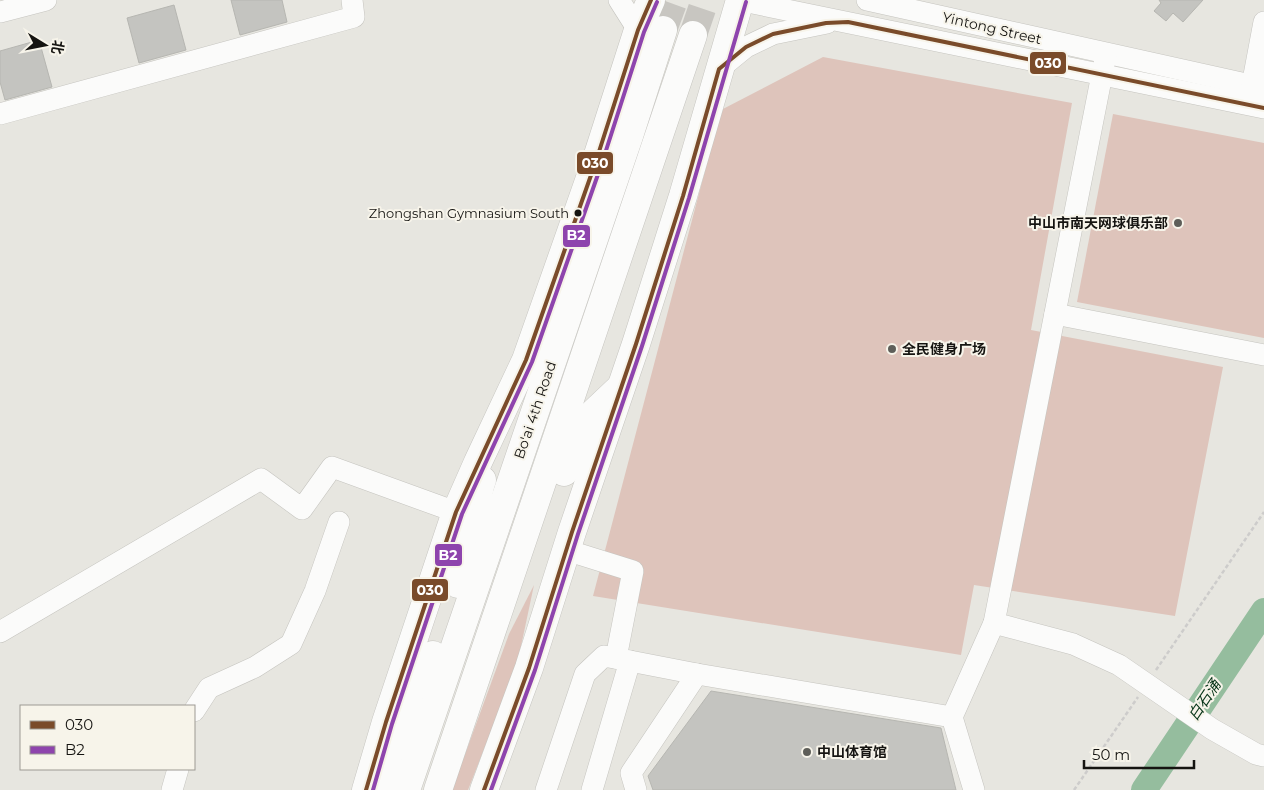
<svg xmlns="http://www.w3.org/2000/svg" width="1264" height="790" viewBox="0 0 1264 790" font-family="Montserrat,'Noto Sans SC',sans-serif">
  <style>
    .green { fill: #dec4bb }
    .lines { fill: none; stroke-linecap: round; stroke-linejoin: round }
    .river { stroke: #95bd9e; stroke-width: 26 }
    .building { fill: #c4c4c0; stroke: #b6b6b1 }
    .highway-tunnel { stroke: #c8c6c1; stroke-width: 28; stroke-dasharray: 28 14; stroke-linecap: butt }
    .minor-casing { stroke: #c5c4bf; stroke-width: 22 }
    .highway-casing { stroke: #c5c4bf; stroke-width: 29 }
    .path { stroke: #cdcccb; stroke-width: 2.5; stroke-dasharray: 4 2.5; stroke-linecap: butt }
    .minor { stroke: #fbfbfa; stroke-width: 21 }
    .highway { stroke: #fbfbfa; stroke-width: 28 }
    .bus-1-casing { stroke: #f7f4ea; stroke-width: 8 }
    .bus-2-casing { stroke: #f7f4ea; stroke-width: 8 }
    .bus-1 { stroke: #7a4b2a; stroke-width: 4 }
    .bus-2 { stroke: #8e44ad; stroke-width: 4 }
    .bus-dot { fill: #151411; stroke: #f7f4ea; stroke-width: 2 }
    .poi-dot { fill: #5e5e59; stroke: #f7f4ea; stroke-width: 2 }
    .labels { text-anchor: middle; dominant-baseline: central; stroke-width: 4; stroke-linejoin: round; paint-order: stroke }
    .bus-label { font-size: 13px; fill: #151411; stroke: #f7f4ea; text-anchor: end }
    .street-label { font-size: 14px; fill: #151411; stroke: #f7f4ea }
    .poi-label { font-size: 14px; font-weight: bold; fill: #151411; stroke: #f7f4ea; text-anchor: start }
    .water-label { font-size: 15px; font-style: italic; fill: #043316; stroke: #f7f4ea }
    .line-badge { stroke: #f7f4ea; stroke-width: 2 }
    .badge-label { font-size: 14px; text-anchor: middle; font-weight: bold; fill: #fff }
  </style>
  <rect width="100%" height="100%" fill="#e7e6e0"/>
  <g class="green">
    <polygon points="823,57 1072,103 1031,330 1223,367 1175,616 974,585 961,655 593,596 721,110"/>
    <polygon points="1113,114 1264,143 1264,338 1077,302"/>
    <polygon points="534,585 517,665 468,790 452,790 509,634"/>
  </g>
  <g class="lines">
    <polyline class="river" points="1144,790 1264,611"/>
  </g>
  <g class="building">
    <polygon points="231,0 282,0 287,22 240,35"/>
    <polygon points="1159,0 1203,0 1183,22 1173,13 1166,21 1154,11 1161,3"/>
    <polygon points="174,5 186,50 139,63 127,18"/>
    <polygon points="39,40 52,87 5,100 0,82 0,51"/>
    <polygon points="711,691 941,728 956,790 653,790 648,776"/>
  </g>
  <g class="lines">
    <g class="highway-tunnel">
      <polyline points="663,30 674,0"/>
      <polyline points="693,35 705,0"/>
    </g>
    <g class="minor-casing">
      <g id="minor">
        <polyline points="619,0 638,30"/>
        <polyline points="738,0 1264,108"/>
        <polyline points="867,0 1264,88"/>
        <polyline points="0,12 46,0"/>
        <polyline points="1106,54 994,623 1073,644 1119,665 1212,729 1256,754 1264,756"/>
        <polyline points="719,69 746,47 773,34 827,23"/>
        <polyline points="1252,86 1264,22"/>
        <polyline points="0,114 354,17 352,0"/>
        <polyline points="1055,314 1264,355"/>
        <polyline points="566,550 633,571 616,658"/>
        <polyline points="0,632 261,479 302,509 332,467 456,512"/>
        <polyline points="194,711 209,688 255,667 291,644 315,591 339,522"/>
        <polyline points="172,790 178,769"/>
        <polyline points="546,790 585,674 604,656 697,674"/>
        <polyline points="592,790 630,661"/>
        <polyline points="636,790 631,773 697,674 952,717"/>
        <polyline points="974,790 952,717 994,623"/>
      </g>
    </g>
    <g class="highway-casing">
      <g id="highway">
        <polyline points="564,472 584,422 619,389"/>
        <path d="M458,584C465,563 470,541 475,519C477,506 477,493 482,480"/>
        <polyline points="366,790 386,722 456,512 478,462 526,360 596,161 638,30 651,0"/>
        <polyline points="388,790 400,745 433,655"/>
        <polyline points="406,790 629,136 663,30"/>
        <polyline points="438,790 693,35"/>
        <polyline points="484,790 529,668 572,532 636,344 683,196 740,0"/>
      </g>
    </g>
    <g class="path">
      <polyline points="1156,670 1264,512"/>
      <polyline points="1074,790 1138,697"/>
    </g>
    <use href="#minor" class="minor"/>
    <use href="#highway" class="highway"/>
    <g class="bus-1-casing">
      <g id="bus-1">
        <polyline points="366,790 386,722 456,512 526,360 596,161 638,30 651,0"/>
        <polyline points="484,790 529,668 572,532 636,344 683,196 719,69 746,47 773,34 826,23 848,22 1264,108"/>
      </g>
    </g>
    <g class="bus-2-casing">
      <g id="bus-2">
        <polyline points="373,790 392,724 462,514 532,362 602,163 644,32 657,2"/>
        <polyline points="491,790 535,670 578,534 642,346 689,198 746,2"/>
      </g>
    </g>
    <use href="#bus-1" class="bus-1"/>
    <use href="#bus-2" class="bus-2"/>
  </g>
  <circle class="bus-dot" cx="578" cy="213" r="4.5"/>
  <g class="poi-dot">
    <circle cx="1178" cy="223" r="5"/>
    <circle cx="892" cy="349" r="5"/>
    <circle cx="807" cy="752" r="5"/>
  </g>
  <g class="labels">
    <g class="bus-label">
      <text x="569" y="213">Zhongshan Gymnasium South</text>
    </g>
    <g class="street-label">
      <text transform="translate(992 28) rotate(13)">Yintong Street</text>
      <text transform="translate(535 410) rotate(-71)">Bo'ai 4th Road</text>
    </g>
    <g class="poi-label">
      <text x="1168" y="223" text-anchor="end">中山市南天网球俱乐部</text>
      <text x="902" y="349">全民健身广场</text>
      <text x="817" y="752">中山体育馆</text>
    </g>
    <g class="water-label">
      <text transform="translate(1204 700) rotate(-56)">白石涌</text>
    </g>
  </g>
  <g class="line-badge">
    <rect x="1029" y="51" width="38" height="24" rx="5" fill="#7a4b2a"/>
    <rect x="576" y="151" width="38" height="24" rx="5" fill="#7a4b2a"/>
    <rect x="562" y="224" width="29" height="24" rx="5" fill="#8e44ad"/>
    <rect x="434" y="543" width="29" height="24" rx="5" fill="#8e44ad"/>
    <rect x="411" y="578" width="38" height="24" rx="5" fill="#7a4b2a"/>
  </g>
  <g class="badge-label">
    <text x="1048" y="68">030</text>
    <text x="595" y="168">030</text>
    <text x="576" y="240">B2</text>
    <text x="448" y="560">B2</text>
    <text x="430" y="595">030</text>
  </g>
  <rect x="20" y="705" width="175" height="65" fill="#f7f4ea" stroke="#9d9a93"/>
  <rect x="30" y="721" width="25" height="8" fill="#7a4b2a" stroke="#9d9a93"/>
  <text x="65" y="730" font-size="15" fill="#151411">030</text>
  <rect x="30" y="746" width="25" height="8" fill="#8e44ad" stroke="#9d9a93"/>
  <text x="65" y="755" font-size="15" fill="#151411">B2</text>
  <g transform="translate(45 45) rotate(100)" stroke="#f7f4ea" stroke-width="4" paint-order="stroke">
  <path d="M0-4L9 19L0 12L-9 19Z" fill="#151411"/>
  <text y="-8" font-size="14" font-weight="bold" text-anchor="middle" fill="#151411">北</text>
  </g>
  <path d="M1084 760v8h110v-8" fill="none" stroke="#151411" stroke-width="2.5"/>
  <text x="1092" y="760" font-size="15" fill="#151411" stroke="#f7f4ea" stroke-width="4" paint-order="stroke">50 m</text>
</svg>
